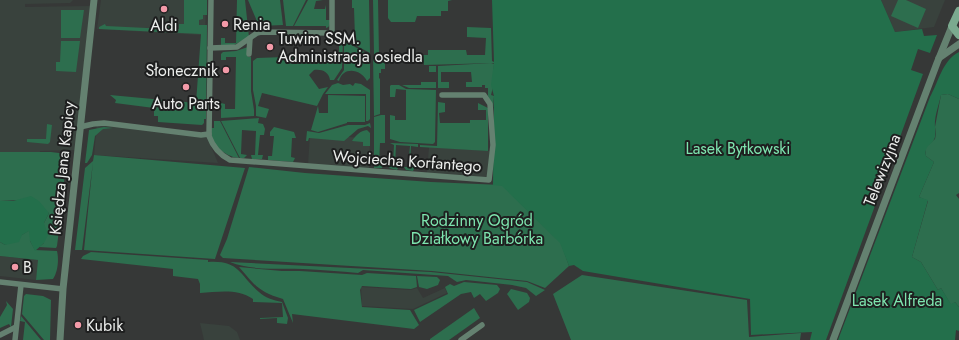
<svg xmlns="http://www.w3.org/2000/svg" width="959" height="340" viewBox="0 0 959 340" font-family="Jost,sans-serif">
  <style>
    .built { fill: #39423d }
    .green { fill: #2d6e4e }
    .forest { fill: #236f4b }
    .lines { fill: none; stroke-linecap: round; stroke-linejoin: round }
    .minor { stroke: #648170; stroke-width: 5.5 }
    .tertiary { stroke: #648170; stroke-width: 7 }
    .secondary { stroke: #7baa8f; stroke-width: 8 }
    .poi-dot { fill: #f39aa8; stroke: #1e1f1f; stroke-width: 1.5 }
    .labels { text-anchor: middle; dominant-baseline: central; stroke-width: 4; stroke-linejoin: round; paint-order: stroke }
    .poi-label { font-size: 16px; fill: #eceeec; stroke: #1e1f1f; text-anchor: start }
    .park-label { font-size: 16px; fill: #7ee5af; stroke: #1e1f1f }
    .street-label { font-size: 16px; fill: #eceeec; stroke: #1e1f1f }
  </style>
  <rect width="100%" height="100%" fill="#363837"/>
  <g class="built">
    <polygon points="0,0 73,0 70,3 25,4 25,7 90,6 75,150 40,151 35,199 0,198"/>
    <polygon points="101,0 206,0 205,41 201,35 97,29"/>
    <polygon points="881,0 945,0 934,27 895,32"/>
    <polygon points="97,123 207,137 218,163 94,155"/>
    <polygon points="310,133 370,139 369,169 308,165"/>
    <polygon points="429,147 490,151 487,178 427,173"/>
    <polygon points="0,256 39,260 36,280 0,276"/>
    <polygon points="361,287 411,290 417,288 423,298 445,288 447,293 413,309 362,306"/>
    <polygon points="200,323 229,326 237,332 240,340 204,340"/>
  </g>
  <g class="green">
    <polygon points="184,0 207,0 207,15 203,15 203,19 199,20 199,25 207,25 206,119 204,119 204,123 202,125 158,122 158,116 154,116 154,108 115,103 116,100 110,95 196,103 201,34 99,29 99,27 105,24 106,26 167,29 167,24 172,24 172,29 179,29 179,24 184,24"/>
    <polygon points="237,0 245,0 249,37 234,45 221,45 221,38 225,38 225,43 236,43"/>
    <polygon points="248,0 280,0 283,25 259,26"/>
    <polygon points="283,0 306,0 293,26 286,26"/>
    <path d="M308,0H323L316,1L314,9H325L326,5V20H330C330,24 330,27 326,28V26H294Z"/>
    <polygon points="352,0 369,0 370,53 344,39 355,38 354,8 352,8"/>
    <polygon points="373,0 378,0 379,54 384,54 385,61 374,54"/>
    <polygon points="388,0 452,0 448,1 448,11 441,11 441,16 417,16 415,22 391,22 388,18"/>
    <polygon points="898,0 906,0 926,9 918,28 891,16"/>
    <polygon points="61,10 84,10 80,38 61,38"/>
    <polygon points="467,27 491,28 492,61 494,62 494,63 424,65 423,55 428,55 428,50 466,50 467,55 485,55 486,38 467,37"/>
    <path d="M335,37L343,41L342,68L334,80H330C329,72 322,69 314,70L309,75L319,89L328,87L323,94L317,106L262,93L258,106L269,109L266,118L256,116V106L253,90V61L257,58L339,55V42H335Z"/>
    <polygon points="61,41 80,41 76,72 56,71 56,62 60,62"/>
    <path d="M344,41L370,55V78L367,81C361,69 343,66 339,81L337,80L344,70Z"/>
    <polygon points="248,47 248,57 251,57 251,91 254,110 254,116 221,118 221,103 225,104 225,109 235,109 236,57 226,57 226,60 221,60 221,54 223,52 236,51"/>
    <polygon points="373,56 385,63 385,69 381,69 381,73 379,73 379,78 380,79 380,114 374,116"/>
    <polygon points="491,63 494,64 492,91 491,95 494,96 493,109 488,96 488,88 485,88 485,85 482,85 482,87 466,87 466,82 472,82 471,72 441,72 441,82 449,82 449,88 438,88 438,66"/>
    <polygon points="429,66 436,66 436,88 409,88 402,85 421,85 421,82 436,82 436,72 429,72"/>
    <polygon points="338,83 343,85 350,84 353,86 355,83 361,84 370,90 370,119 368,121 366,121 366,94 325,94 332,85"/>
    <polygon points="391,85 399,85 406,89 436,90 435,142 433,144 400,142 390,139 390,115 395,116 395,120 406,120 406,90 396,89 395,97 390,97 390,86"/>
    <polygon points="948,94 959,99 959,193 956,195 959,199 959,307 955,302 951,305 941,288 938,290 921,262 912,257 928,201 919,197 934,162 926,156 926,147 935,139 936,134 935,127 941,95"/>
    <polygon points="328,95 365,96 365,122 347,122 347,123 318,132 311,130 318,106 319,113 328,113"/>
    <polygon points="438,102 445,103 445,112 439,113 440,123 470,123 470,120 486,120 486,110 478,110 478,103 488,108 488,151 420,147 420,145 437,146"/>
    <polygon points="381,115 385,115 385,143 380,143 379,164 383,165 382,168 374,168 374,117"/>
    <polygon points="259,118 258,123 263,124 265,129 264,135 260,135 258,155 263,155 262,159 252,159 251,155 255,155 256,131 242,130 241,154 247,155 244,158 240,158 221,121"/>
    <path d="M214,121H220L239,158C228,157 214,148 212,137C211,134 211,131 211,128H214Z"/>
    <polygon points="370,123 371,128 368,126 358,129 344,141 309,138 308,141 306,141 307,131 319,133 348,125 365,125"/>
    <polygon points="47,124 52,125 50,142 48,144 27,142 27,139 46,139"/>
    <polygon points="104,127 113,128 103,129 95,136 92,155 87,163 85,163 89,130"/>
    <polygon points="274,127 294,132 296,138 292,138 291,157 295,158 293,162 268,160 268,156 272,156 274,136 270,136 270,132"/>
    <path d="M367,130L370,133V146H363V142L352,141C356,135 360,131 367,130Z"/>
    <polygon points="390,143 418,144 418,147 411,146 410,166 415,167 413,171 406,170 404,167 408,167 410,146 396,145 395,166 399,166 397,170 389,168 388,165 393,165 394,145"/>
    <polygon points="0,152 51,152 67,154 62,200 60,201 60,205 62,206 57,246 56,248 39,247 44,243 44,223 49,213 20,200 0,201"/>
    <polygon points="94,155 245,168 215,259 84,250 93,162 82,250 75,250 85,168 93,161"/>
    <polygon points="249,167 305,173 431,182 502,185 561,243 569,266 545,288 527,281 432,271 223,258 220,255 227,239"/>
    <path d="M30,230V241L35,250L57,251C59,259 58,272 53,279L36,280L38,260L0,256V242L5,245Z"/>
    <path d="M91,252L208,260V262C240,260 239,275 259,292C265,298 273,300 282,302L288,318L287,324L277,323V318L260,319V318L283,317L282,303L253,302V299C237,288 218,292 200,293V284L198,279L173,276V269L81,259L83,256Z"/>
    <path d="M230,262L431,272L527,282L545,290L536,296L526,288L512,285L466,280L457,282L448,276L363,270L358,273C340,271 321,270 303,269C280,268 252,271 230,262Z"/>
    <path d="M239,267L282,271H300L362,275L367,273L416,276L417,287L411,289L362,286L360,290L362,307L410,310L419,325L414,329L292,314L293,323L283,299C258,292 255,285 239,267Z"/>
    <polygon points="582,275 747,300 749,337 801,333 800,340 571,340 553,294"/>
    <polygon points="417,276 437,277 440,280 438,285 427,289 419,287"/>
    <polygon points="464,282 497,285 500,289 498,293 486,301 480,294 474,298 471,292 461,294 420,322 414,310 448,294 445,287 450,284 454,286"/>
    <polygon points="511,289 527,293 530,298 529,302 518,310 507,294"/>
    <polygon points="26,294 43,296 51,300 50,340 44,340 22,314 24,296"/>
    <polygon points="6,301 13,309 11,327 9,324 0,328 0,317 7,305"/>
    <polygon points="474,308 480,318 449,340 430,340 430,339"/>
    <polygon points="21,316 41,340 23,340 25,322 20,321"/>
  </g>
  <g class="forest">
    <polygon points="492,0 881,0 895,32 922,29 924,36 937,35 930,53 918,49 911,70 923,74 826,340 810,340 812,332 751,335 750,299 583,271 574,265 569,266 560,243 502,186 493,185 494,96 491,85 494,62"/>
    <path d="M959,52V99L948,94L941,95C939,105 934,117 935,127C935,131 936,133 935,137C933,146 924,143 926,156L934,162L919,197L928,200L912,257L921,262L938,290L941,288L951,304L955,302L959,307V331L956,330L955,340H838L930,97C939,81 942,61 959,52Z"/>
    <polygon points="31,196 39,201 49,213 44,223 48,235 44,243 35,251 30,241 29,231 22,235 19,242 5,245 0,242 0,201 13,201"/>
  </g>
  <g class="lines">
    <g class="minor">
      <path d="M211,0L209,136C213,147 220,155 230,160L489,180L493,145L490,104L484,95H442"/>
      <polyline points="210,48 237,47 257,33 261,32 332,33 332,0"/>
      <polyline points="249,54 250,38"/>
      <polyline points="80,127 93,124 104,123 201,135 209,134"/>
      <polyline points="0,282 63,289"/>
      <polyline points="0,335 16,327"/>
      <polyline points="15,340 21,285"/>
      <polyline points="461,340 482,325"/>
    </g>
    <g class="tertiary">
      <polyline points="939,58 959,44"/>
      <polyline points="60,340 63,289 94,0"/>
      <polyline points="833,340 937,63 952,26"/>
    </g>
    <polyline class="secondary" points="959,11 952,26 959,35"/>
  </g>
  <g class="poi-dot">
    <circle cx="164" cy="9" r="4"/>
    <circle cx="225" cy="24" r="4"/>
    <circle cx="270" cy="47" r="4"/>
    <circle cx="226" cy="70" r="4"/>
    <circle cx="186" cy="87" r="4"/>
    <circle cx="15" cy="267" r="4"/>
    <circle cx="78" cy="325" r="4"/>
  </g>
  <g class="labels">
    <g class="poi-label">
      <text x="233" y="24">Renia</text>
      <text x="164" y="25" text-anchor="middle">Aldi</text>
      <text x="278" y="38">Tuwim SSM.<tspan x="278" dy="18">Administracja osiedla</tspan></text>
      <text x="218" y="70" text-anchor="end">Słonecznik</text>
      <text x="186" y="103" text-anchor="middle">Auto Parts</text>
      <text x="23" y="267">B</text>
      <text x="86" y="325">Kubik</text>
    </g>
    <g class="park-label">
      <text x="738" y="148">Lasek Bytkowski</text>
      <text x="477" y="220">Rodzinny Ogród<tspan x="477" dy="18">Działkowy Barbórka</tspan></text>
      <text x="897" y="300">Lasek Alfreda</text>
    </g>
    <g class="street-label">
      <text transform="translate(407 161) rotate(4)">Wojciecha Korfantego</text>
      <text transform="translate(62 168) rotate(-84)">Księdza Jana Kapicy</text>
      <text transform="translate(882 170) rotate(-69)">Telewizyjna</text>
    </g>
  </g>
</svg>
